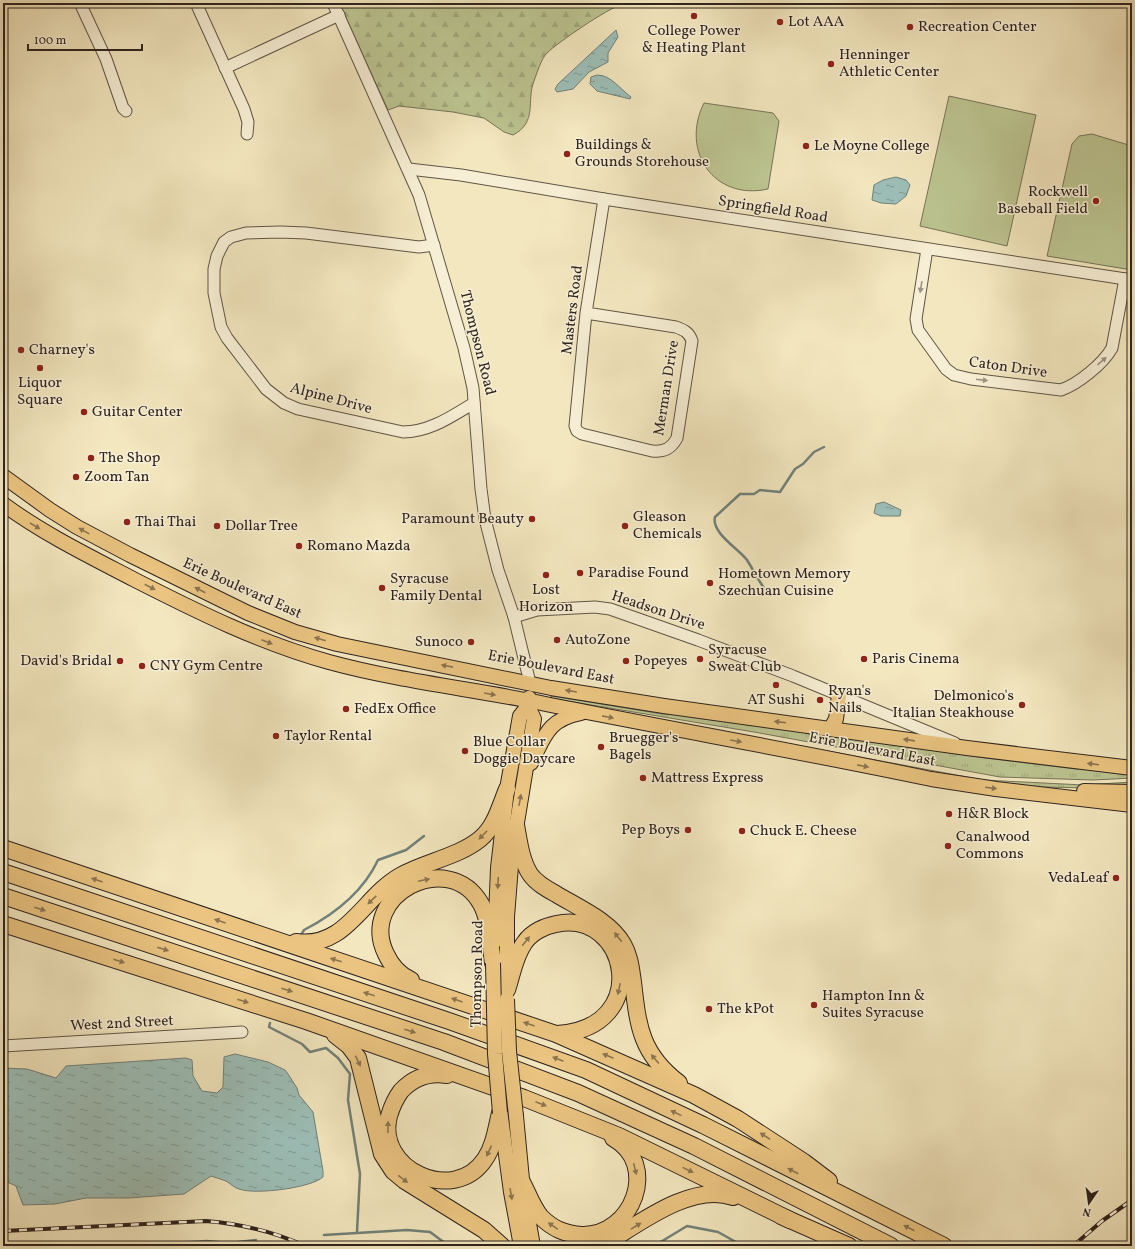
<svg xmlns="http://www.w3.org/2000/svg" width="1135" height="1249" viewBox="0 0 1135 1249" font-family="Vollkorn,serif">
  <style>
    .grass { fill: url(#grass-tufts); stroke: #767458 }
    .forest { fill: url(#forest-firs); stroke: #767458 }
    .pitch { fill: #bcc591; stroke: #767458 }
    .water { fill: url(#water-ripples); stroke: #71817a }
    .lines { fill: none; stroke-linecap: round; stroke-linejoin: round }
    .stream { stroke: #71817a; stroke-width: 2.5 }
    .minor-casing { stroke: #605546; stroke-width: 13 }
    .major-casing { stroke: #2f241e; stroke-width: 16 }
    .highway-casing { stroke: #2f241e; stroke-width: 18 }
    .minor { stroke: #f7efd5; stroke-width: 11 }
    .major { stroke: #eac480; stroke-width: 14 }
    .highway { stroke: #eac480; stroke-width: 16 }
    .rail-casing { stroke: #2f241e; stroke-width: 4 }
    .rail { stroke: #f7efd5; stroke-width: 2.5; stroke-dasharray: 8; stroke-linecap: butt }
    .major-bridge-casing { stroke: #2f241e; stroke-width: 16; stroke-linecap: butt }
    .major-bridge { stroke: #eac480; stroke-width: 14 }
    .oneway { fill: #9d9483 }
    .oneway2 { fill: #8c744f }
    .poi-dot { fill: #8f2418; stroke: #f7efd5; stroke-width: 1.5 }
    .labels { text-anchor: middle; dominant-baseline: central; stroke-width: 3; stroke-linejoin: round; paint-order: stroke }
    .poi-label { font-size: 15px; fill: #2f241e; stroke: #f7efd5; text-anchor: start }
    .street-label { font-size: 15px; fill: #2f241e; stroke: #f7efd5 }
  </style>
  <defs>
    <pattern id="grass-tufts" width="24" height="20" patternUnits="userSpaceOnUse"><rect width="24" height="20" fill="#bcc591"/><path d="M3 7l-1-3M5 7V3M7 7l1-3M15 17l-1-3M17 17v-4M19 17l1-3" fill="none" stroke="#a2a97d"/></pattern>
    <pattern id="forest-firs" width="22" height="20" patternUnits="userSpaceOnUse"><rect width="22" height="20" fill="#bcc591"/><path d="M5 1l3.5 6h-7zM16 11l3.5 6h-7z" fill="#a2a97d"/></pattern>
    <pattern id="water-ripples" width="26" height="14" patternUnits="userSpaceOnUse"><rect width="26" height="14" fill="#9dbfb8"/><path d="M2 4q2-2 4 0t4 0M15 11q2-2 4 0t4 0" fill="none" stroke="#809b95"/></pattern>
  </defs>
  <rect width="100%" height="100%" fill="#f3e7bf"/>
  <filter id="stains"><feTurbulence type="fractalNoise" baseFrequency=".005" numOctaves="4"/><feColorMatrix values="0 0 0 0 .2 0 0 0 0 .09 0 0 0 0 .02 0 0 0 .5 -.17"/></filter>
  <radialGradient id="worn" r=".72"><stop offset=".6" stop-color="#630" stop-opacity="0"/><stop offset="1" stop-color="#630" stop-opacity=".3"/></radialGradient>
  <g class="grass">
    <polygon points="552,696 662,714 687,714 985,758 1076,769 1108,769 1132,772 1132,778 1093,780 1000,777 754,732 549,698"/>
    <polygon points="699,727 983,780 1084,785 1132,782 1132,789 998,786"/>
  </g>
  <path class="forest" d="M339,3H636C631,4 626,3 621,5C608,8 557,43 547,53C541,59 537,73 534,81C526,101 538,122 513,135L504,132L484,118L453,112L399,106L388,110Z"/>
  <g class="pitch">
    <polygon points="949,96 1036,115 1007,246 920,226"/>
    <path d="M704,103L773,113L779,121L768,189C714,201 680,151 704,103Z"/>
    <polygon points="1092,134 1132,146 1132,270 1047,256 1072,144 1079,136"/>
  </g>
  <g class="water">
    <polygon points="616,30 618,37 608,53 608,62 589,72 573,89 557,92 555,89 558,84"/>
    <path d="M597,75C611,75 620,89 631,97L630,99L597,91L590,84L591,77Z"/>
    <polygon points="896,177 906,180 910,185 906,196 896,204 881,203 872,200 874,185 883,180"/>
    <polygon points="884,502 901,510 900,516 881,516 874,513 876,504"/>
    <path d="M235,1054L268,1062L285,1070L288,1074L297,1088L299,1095L313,1112L323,1171V1177C311,1188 255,1195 239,1189C234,1188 230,1183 226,1181C221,1179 216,1178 211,1176L184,1194L128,1198H86L55,1204L23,1205L16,1186L3,1180V1068L27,1069L56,1078L66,1066L186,1058L192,1060L193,1076L202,1091L217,1093L223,1087L224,1057Z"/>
  </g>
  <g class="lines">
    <g class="stream">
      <path d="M767,592C759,582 754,571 747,560C739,549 711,533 715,517L740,494H754L760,490L780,492L795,469L803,464L814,452L824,447"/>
      <path d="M301,935L304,930C335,914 363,892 378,860L406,850L424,836"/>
      <polyline points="270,1023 269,1027 302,1044 310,1052 326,1048 338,1058 350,1074 348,1100 360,1174 357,1232"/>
      <polyline points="324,1235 407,1230 430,1232 449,1246"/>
      <polyline points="229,1243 256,1240"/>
      <polyline points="125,1246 207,1241 229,1243 230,1246"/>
      <polyline points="654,1246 687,1226 718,1232 743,1246"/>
    </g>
    <g class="minor-casing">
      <g id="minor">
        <polyline points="80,3 106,59 123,108 126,111"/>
        <polyline points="196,3 244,109 248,122 247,134"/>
        <polyline points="333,3 419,195 464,348 473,388 481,489 485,519 498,570 514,617 530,683"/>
        <polyline points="225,68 339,15"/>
        <polyline points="409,169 461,175 604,199 1132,280"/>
        <path d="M434,245L419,247L306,233L280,232L246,233L231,237L224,242L217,256L214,269V293L221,327L227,338L266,389L284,403L298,409L403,432C430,432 452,416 474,403"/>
        <path d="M927,249L916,319L918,330L946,369L954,375L971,379L1061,390C1078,384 1103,364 1112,348L1125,279"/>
        <path d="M586,313L676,327C684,330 689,332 692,341L677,438C671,449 664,452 652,451L582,434L577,431L575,426L586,313L604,199"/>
        <polyline points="514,617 537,610 595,607 610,609 698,640 793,676 955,743"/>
        <polyline points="3,1046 242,1032"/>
      </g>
    </g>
    <g class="major-casing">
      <g id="major">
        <polyline points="3,476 50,510 77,527 130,555 248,613 295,632 337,644 551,688 664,706 967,748 1132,768"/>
        <path d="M3,504C44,534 89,556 135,580C198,612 260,643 329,662C395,680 464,688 531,701C664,728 798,751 931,779L996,789L1132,805"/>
        <polyline points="831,728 836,719 839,695"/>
        <path d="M531,763C545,736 547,720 581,713"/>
        <polyline points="1084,791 1132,792"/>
        <polyline points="495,941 498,868 507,789 520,716 528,706 529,698"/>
        <polyline points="507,981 507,917 512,853 534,719 528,706"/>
        <polyline points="516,1116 523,1190 533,1246"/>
        <polyline points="501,1118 511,1192 521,1246"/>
      </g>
    </g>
    <g class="highway-casing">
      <g id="highway">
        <path d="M516,825C519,841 521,860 530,874C536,883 547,889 556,894C579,908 610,921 623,944C630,956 631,969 633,982C638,1027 641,1054 679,1083"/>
        <polyline points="3,848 556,1034 694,1095 738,1119 804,1162 829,1181"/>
        <polyline points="3,872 449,1021 586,1070 703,1125 944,1246"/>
        <polyline points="3,896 444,1042 578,1093 694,1146 891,1246"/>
        <polyline points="3,924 306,1021 524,1098 619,1136 790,1220"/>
        <path d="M296,942C346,949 363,897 400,876C424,862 458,857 480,839C495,827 500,806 507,789"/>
        <path d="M411,980C400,975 391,965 386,954C357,895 449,847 481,904C490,920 490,944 493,963"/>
        <path d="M507,990C512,975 515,955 525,942C532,932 545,926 556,924C627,908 655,1028 557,1034"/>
        <polyline points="335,1035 349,1046 358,1058 382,1154 393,1171 405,1181 484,1230 502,1246"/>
        <path d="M447,1075C429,1072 414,1077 401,1091C395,1099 392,1106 389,1116C375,1169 454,1206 485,1159C494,1146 496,1129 500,1113"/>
        <path d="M522,1182C528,1193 533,1208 541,1217C553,1229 565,1234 582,1235C633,1236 660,1164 613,1138"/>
        <polyline points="781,1216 849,1246"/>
        <path d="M602,1246C637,1225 691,1182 733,1197"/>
      </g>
    </g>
    <use href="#minor" class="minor"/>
    <use href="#major" class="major"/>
    <use href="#highway" class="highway"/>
    <g class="rail-casing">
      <g id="rail">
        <path d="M3,1231L206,1221C241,1224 273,1231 305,1246"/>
        <polyline points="1073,1246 1102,1221 1132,1200"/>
      </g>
    </g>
    <use href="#rail" class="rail"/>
    <g class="major-bridge-casing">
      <g id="major-bridge">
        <polyline points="493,963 495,1054 500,1113"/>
        <polyline points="507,999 509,1051 516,1116"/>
      </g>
    </g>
    <use href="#major-bridge" class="major-bridge"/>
  </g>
  <defs><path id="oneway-solid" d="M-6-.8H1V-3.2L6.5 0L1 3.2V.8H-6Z"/></defs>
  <g class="oneway">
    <use href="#oneway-solid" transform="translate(921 287) rotate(99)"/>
    <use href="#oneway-solid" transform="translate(1102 361) rotate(-41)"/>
    <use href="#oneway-solid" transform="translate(982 380) rotate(7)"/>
  </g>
  <g class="oneway2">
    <use href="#oneway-solid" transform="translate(35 526) rotate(31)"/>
    <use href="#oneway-solid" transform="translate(84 531) rotate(-151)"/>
    <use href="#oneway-solid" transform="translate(150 587) rotate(27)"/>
    <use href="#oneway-solid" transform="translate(200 590) rotate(-153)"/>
    <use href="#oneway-solid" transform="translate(320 639) rotate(-164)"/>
    <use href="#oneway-solid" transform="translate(267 642) rotate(21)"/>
    <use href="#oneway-solid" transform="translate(447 666) rotate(-169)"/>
    <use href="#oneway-solid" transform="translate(571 691) rotate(-171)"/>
    <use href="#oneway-solid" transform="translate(490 694) rotate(10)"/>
    <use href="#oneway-solid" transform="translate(608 717) rotate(11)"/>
    <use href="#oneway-solid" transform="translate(780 722) rotate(-173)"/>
    <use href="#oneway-solid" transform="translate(909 740) rotate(-172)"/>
    <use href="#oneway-solid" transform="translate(736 741) rotate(10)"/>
    <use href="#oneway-solid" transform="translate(1093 764) rotate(-173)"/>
    <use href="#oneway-solid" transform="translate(863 766) rotate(11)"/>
    <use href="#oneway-solid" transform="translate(991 788) rotate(7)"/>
    <use href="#oneway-solid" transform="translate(520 800) rotate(-80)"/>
    <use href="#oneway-solid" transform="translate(483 835) rotate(134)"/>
    <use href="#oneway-solid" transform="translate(97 880) rotate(-161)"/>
    <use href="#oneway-solid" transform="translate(424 880) rotate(-12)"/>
    <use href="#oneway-solid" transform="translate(498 883) rotate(93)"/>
    <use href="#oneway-solid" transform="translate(372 900) rotate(136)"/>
    <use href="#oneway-solid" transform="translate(40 909) rotate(18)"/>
    <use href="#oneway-solid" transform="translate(220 921) rotate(-161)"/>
    <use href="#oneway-solid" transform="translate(618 937) rotate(-128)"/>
    <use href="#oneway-solid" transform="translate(526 941) rotate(-51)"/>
    <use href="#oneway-solid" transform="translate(163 949) rotate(18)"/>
    <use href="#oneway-solid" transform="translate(336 960) rotate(-162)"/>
    <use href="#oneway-solid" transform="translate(119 961) rotate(18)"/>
    <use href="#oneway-solid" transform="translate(619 989) rotate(102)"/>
    <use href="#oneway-solid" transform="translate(287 990) rotate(18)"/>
    <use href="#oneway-solid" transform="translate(369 994) rotate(-162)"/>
    <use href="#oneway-solid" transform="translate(457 1000) rotate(-161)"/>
    <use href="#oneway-solid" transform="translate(243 1001) rotate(18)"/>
    <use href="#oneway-solid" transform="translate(529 1024) rotate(-161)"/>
    <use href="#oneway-solid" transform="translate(410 1031) rotate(18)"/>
    <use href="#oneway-solid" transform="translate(608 1056) rotate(-157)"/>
    <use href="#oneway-solid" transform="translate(558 1059) rotate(-159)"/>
    <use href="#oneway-solid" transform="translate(655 1059) rotate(-130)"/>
    <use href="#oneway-solid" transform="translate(358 1061) rotate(64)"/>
    <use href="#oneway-solid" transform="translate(541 1104) rotate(21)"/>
    <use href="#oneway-solid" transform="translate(676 1113) rotate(-154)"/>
    <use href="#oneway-solid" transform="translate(388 1127) rotate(-89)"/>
    <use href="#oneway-solid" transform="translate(765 1136) rotate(-147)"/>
    <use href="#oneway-solid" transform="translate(489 1151) rotate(115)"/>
    <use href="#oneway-solid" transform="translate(635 1169) rotate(76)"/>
    <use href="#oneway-solid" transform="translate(688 1170) rotate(26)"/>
    <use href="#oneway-solid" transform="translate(793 1171) rotate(-153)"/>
    <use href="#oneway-solid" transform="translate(403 1179) rotate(38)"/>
    <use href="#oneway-solid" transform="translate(511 1194) rotate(80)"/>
    <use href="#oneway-solid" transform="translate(553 1226) rotate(-145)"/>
    <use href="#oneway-solid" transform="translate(636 1226) rotate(-31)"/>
    <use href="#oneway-solid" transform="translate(909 1228) rotate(-153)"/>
  </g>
  <g class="poi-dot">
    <circle cx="694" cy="16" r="4"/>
    <circle cx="780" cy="22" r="4"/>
    <circle cx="910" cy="27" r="4"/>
    <circle cx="831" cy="64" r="4"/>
    <circle cx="806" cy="146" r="4"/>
    <circle cx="567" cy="154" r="4"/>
    <circle cx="1096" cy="201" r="4"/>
    <circle cx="21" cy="350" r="4"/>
    <circle cx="40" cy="368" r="4"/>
    <circle cx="84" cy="412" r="4"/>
    <circle cx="91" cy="458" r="4"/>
    <circle cx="76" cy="477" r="4"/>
    <circle cx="532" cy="519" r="4"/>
    <circle cx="127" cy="522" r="4"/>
    <circle cx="217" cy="526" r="4"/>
    <circle cx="625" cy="526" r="4"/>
    <circle cx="299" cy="546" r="4"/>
    <circle cx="580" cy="573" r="4"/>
    <circle cx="546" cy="575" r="4"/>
    <circle cx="710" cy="583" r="4"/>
    <circle cx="382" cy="588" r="4"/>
    <circle cx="557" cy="640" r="4"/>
    <circle cx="471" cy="642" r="4"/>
    <circle cx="700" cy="659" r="4"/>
    <circle cx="864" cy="659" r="4"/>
    <circle cx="120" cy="661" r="4"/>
    <circle cx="626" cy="661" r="4"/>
    <circle cx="142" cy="666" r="4"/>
    <circle cx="776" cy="685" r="4"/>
    <circle cx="820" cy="700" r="4"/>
    <circle cx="1022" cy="705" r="4"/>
    <circle cx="346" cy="709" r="4"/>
    <circle cx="276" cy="736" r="4"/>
    <circle cx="601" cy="747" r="4"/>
    <circle cx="465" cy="751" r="4"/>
    <circle cx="643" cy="778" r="4"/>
    <circle cx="949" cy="814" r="4"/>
    <circle cx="688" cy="830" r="4"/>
    <circle cx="742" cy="831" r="4"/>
    <circle cx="948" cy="846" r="4"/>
    <circle cx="1116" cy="878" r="4"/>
    <circle cx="814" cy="1005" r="4"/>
    <circle cx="709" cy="1009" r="4"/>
  </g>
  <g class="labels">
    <g class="poi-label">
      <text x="788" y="22">Lot AAA</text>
      <text x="918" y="27">Recreation Center</text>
      <text x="694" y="31" text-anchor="middle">College Power<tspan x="694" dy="17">&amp; Heating Plant</tspan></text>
      <text x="839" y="55">Henninger<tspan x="839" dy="17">Athletic Center</tspan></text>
      <text x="575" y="145">Buildings &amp;<tspan x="575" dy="17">Grounds Storehouse</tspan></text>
      <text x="814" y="146">Le Moyne College</text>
      <text x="1088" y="192" text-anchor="end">Rockwell<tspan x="1088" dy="17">Baseball Field</tspan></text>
      <text x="29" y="350">Charney's</text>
      <text x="40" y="383" text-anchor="middle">Liquor<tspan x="40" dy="17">Square</tspan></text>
      <text x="92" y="412">Guitar Center</text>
      <text x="99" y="458">The Shop</text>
      <text x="84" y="477">Zoom Tan</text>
      <text x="633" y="517">Gleason<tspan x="633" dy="17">Chemicals</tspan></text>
      <text x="524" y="519" text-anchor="end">Paramount Beauty</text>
      <text x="135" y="522">Thai Thai</text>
      <text x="225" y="526">Dollar Tree</text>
      <text x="307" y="546">Romano Mazda</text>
      <text x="588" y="573">Paradise Found</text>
      <text x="718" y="574">Hometown Memory<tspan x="718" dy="17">Szechuan Cuisine</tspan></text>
      <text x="390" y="579">Syracuse<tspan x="390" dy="17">Family Dental</tspan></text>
      <text x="546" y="590" text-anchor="middle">Lost<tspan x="546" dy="17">Horizon</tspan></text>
      <text x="565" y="640">AutoZone</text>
      <text x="463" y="642" text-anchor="end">Sunoco</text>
      <text x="708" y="650">Syracuse<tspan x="708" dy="17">Sweat Club</tspan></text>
      <text x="872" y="659">Paris Cinema</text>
      <text x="112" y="661" text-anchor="end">David's Bridal</text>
      <text x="634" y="661">Popeyes</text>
      <text x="150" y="666">CNY Gym Centre</text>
      <text x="828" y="691">Ryan's<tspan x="828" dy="17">Nails</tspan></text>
      <text x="1014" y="696" text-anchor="end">Delmonico's<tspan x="1014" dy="17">Italian Steakhouse</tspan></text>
      <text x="776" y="700" text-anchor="middle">AT Sushi</text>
      <text x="354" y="709">FedEx Office</text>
      <text x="284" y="736">Taylor Rental</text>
      <text x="609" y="738">Bruegger's<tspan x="609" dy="17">Bagels</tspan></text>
      <text x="473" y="742">Blue Collar<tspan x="473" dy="17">Doggie Daycare</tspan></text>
      <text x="651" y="778">Mattress Express</text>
      <text x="957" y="814">H&amp;R Block</text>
      <text x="680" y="830" text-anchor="end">Pep Boys</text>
      <text x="750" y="831">Chuck E. Cheese</text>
      <text x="956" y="837">Canalwood<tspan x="956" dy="17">Commons</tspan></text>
      <text x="1108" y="878" text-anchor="end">VedaLeaf</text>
      <text x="822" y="996">Hampton Inn &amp;<tspan x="822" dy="17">Suites Syracuse</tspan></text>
      <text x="717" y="1009">The kPot</text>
    </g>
    <g class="street-label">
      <text transform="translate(773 210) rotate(9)">Springfield Road</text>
      <text transform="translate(573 310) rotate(-83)">Masters Road</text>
      <text transform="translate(477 343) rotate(76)">Thompson Road</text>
      <text transform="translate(1008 368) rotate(8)">Caton Drive</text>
      <text transform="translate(667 388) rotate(-81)">Merman Drive</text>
      <text transform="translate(331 399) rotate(15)">Alpine Drive</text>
      <text transform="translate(242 589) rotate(24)">Erie Boulevard East</text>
      <text transform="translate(658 611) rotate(18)">Headson Drive</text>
      <text transform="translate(551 668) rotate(11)">Erie Boulevard East</text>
      <text transform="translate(872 750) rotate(11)">Erie Boulevard East</text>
      <text transform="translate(478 974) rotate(-89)">Thompson Road</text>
      <text transform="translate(122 1024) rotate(-3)">West 2nd Street</text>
    </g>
  </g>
  <rect width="1135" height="1249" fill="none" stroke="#f3e7bf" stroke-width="16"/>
  <rect x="4" y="4" width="1127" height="1241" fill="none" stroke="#2f241e" stroke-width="2"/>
  <rect x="8" y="8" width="1119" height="1233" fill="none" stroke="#2f241e"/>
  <g transform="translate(1089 1203) rotate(193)" stroke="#f7efd5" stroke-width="3" paint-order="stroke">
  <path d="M0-3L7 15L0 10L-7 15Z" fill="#2f241e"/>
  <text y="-6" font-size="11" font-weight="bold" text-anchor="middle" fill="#2f241e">N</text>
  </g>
  <path d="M28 44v6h114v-6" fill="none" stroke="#2f241e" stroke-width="2"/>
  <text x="34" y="44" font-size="12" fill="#2f241e" stroke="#f7efd5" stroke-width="3" paint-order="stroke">100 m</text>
  <rect width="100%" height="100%" filter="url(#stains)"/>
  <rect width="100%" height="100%" fill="url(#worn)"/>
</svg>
